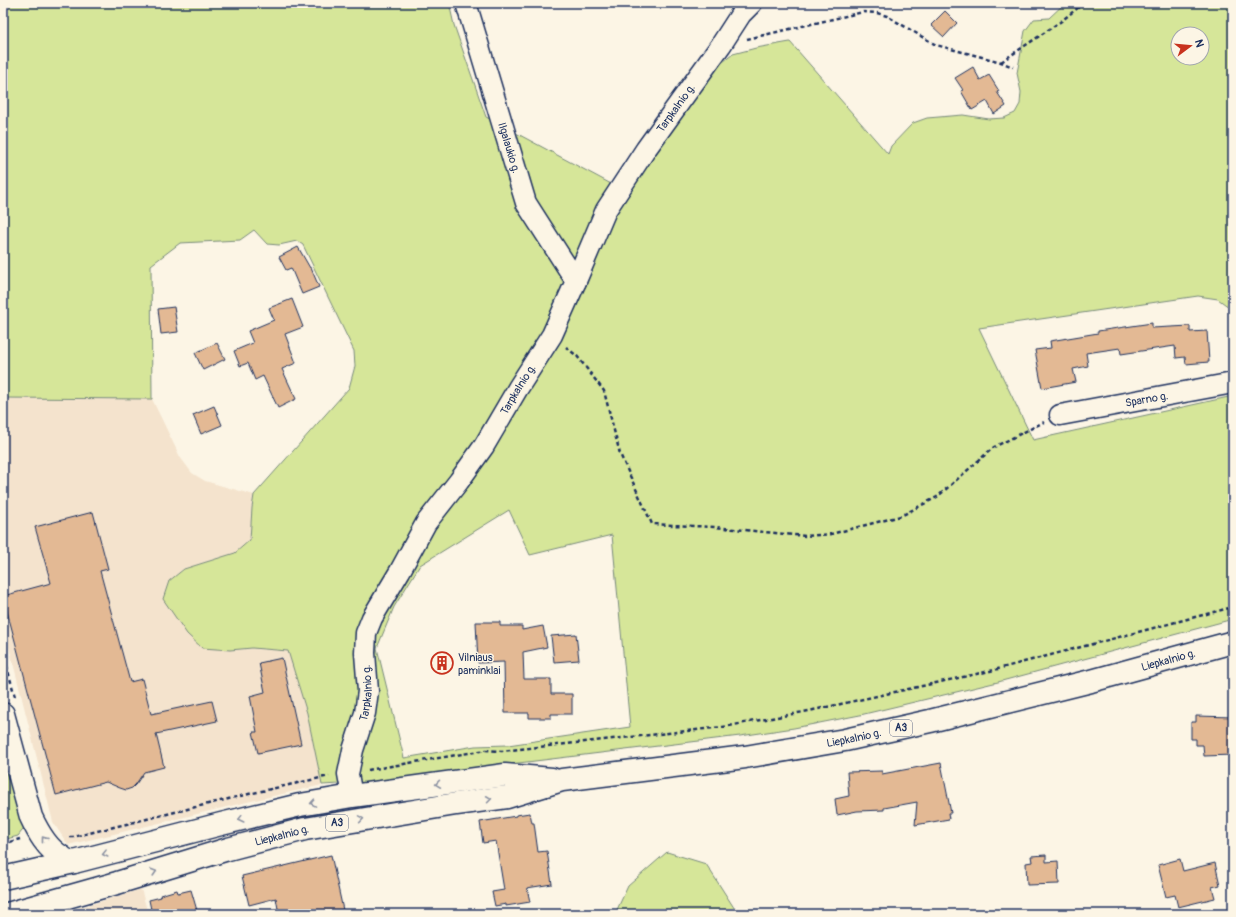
<svg xmlns="http://www.w3.org/2000/svg" width="1236" height="917" viewBox="0 0 1236 917" font-family="Pangolin,sans-serif">
  <style>
    .built { fill: #f4e3cd }
    .green { fill: #d6e699; stroke: #788a7c; fill-rule: evenodd }
    .building { fill: #e3b994; stroke: #1b2f5e }
    .lines { fill: none; stroke-linecap: round; stroke-linejoin: round }
    .street-casing { stroke: #1b2f5e; stroke-width: 23 }
    .primary-casing { stroke: #1b2f5e; stroke-width: 25 }
    .highway-casing { stroke: #1b2f5e; stroke-width: 25 }
    .path { stroke: #1b2f5e; stroke-width: 2.5; stroke-dasharray: 4 3; stroke-linecap: butt }
    .street { stroke: #fcf5e5; stroke-width: 20 }
    .primary { stroke: #fcf5e5; stroke-width: 22 }
    .highway { stroke: #fcf5e5; stroke-width: 22 }
    .oneway { stroke: #8c92a2 }
    .labels { text-anchor: middle; dominant-baseline: central; stroke-width: 3; stroke-linejoin: round; paint-order: stroke }
    .shield { fill: #fcf5e5; stroke: #5e6a86; stroke-width: 1 }
    .shield-label { font-size: 10px; font-weight: bold; fill: #1b2f5e }
    .street-label { font-size: 11px; fill: #1b2f5e; stroke: #fcf5e5 }
    .poi-label { font-size: 11px; fill: #1b2f5e; stroke: #fcf5e5; text-anchor: start }
  </style>
  <rect width="100%" height="100%" fill="#fcf5e5"/>
  <filter id="ink" filterUnits="userSpaceOnUse"><feTurbulence type="fractalNoise" baseFrequency=".025" numOctaves="2"/><feDisplacementMap in="SourceGraphic" scale="8" xChannelSelector="R" yChannelSelector="G"/><feConvolveMatrix kernelMatrix="1 2 1 2 8 2 1 2 1" color-interpolation-filters="sRGB"/></filter>
  <g filter="url(#ink)">
    <g class="built">
      <polygon points="3,398 152,399 180,457 192,473 205,481 254,495 252,508 250,540 235,553 184,569 169,581 230,650 252,648 288,651 307,713 322,785 247,802 68,845 53,822 3,623"/>
      <polygon points="141,889 148,914 70,914 76,909"/>
    </g>
    <g class="green">
      <path d="M3,3H449L454,25L486,117L628,193L719,65L733,54L756,48L790,42L888,154L891,146L913,123L927,118L963,115L989,119L1004,118L1015,113L1020,104L1021,92L1017,73L1025,31L1034,19L1049,18L1065,3H1233V310L1218,299L1198,296L979,328L1033,440L1233,396V619L998,682L860,715L794,728L740,736L494,766L392,781L322,785L307,713L288,651L252,648L230,650L202,648L187,634L163,599L169,581L184,569L235,553L250,540L252,508L254,495L349,388L355,366L354,351L303,245L297,241L279,245L267,244L254,230L240,240L180,243L151,265L152,399L3,398ZM1178,34H1202V58H1178ZM509,510L530,555L612,535L630,727L508,745L475,746L404,758L377,648L394,607L420,565Z"/>
      <polygon points="3,741 26,826 18,836 3,840"/>
      <polygon points="667,852 706,864 738,914 615,914 628,886"/>
    </g>
    <g class="building">
      <polygon points="945,11 957,23 944,37 931,25"/>
      <polygon points="973,67 980,80 989,75 999,91 997,92 1006,106 994,114 987,101 972,110 961,91 963,90 955,78"/>
      <polygon points="298,247 310,268 311,268 319,287 302,294 291,268 286,270 279,257"/>
      <polygon points="292,299 303,327 285,334 296,363 282,369 296,399 278,408 263,376 255,380 248,363 240,366 234,351 253,343 248,331 274,320 269,308"/>
      <polygon points="174,307 178,332 161,334 158,309"/>
      <polygon points="1152,323 1152,328 1190,326 1190,332 1207,331 1209,362 1186,364 1185,357 1176,358 1175,346 1121,354 1120,348 1086,353 1088,366 1073,369 1076,382 1042,388 1035,350 1051,348 1050,341 1098,333 1098,331"/>
      <polygon points="217,343 225,359 203,370 195,353"/>
      <polygon points="214,406 222,425 201,434 193,415"/>
      <polygon points="93,512 108,569 100,571 130,682 142,679 151,714 212,701 217,721 156,734 164,767 144,772 136,784 132,788 126,790 120,788 106,782 56,795 3,596 51,583 35,527"/>
      <polygon points="476,622 500,622 500,626 522,626 522,630 543,626 547,647 523,652 524,679 551,679 551,694 572,694 572,714 551,714 551,718 529,718 529,713 505,713 504,662 478,663"/>
      <polygon points="576,634 579,660 554,662 551,636"/>
      <polygon points="282,658 301,744 258,753 253,732 257,732 250,696 265,692 259,663"/>
      <polygon points="1196,716 1233,717 1233,755 1204,756 1203,745 1196,745 1196,739 1191,739 1191,722 1196,722"/>
      <polygon points="941,763 951,813 948,813 949,819 915,825 917,802 884,808 884,810 857,811 837,815 835,799 849,796 847,772 882,771 882,774"/>
      <polygon points="530,813 532,823 534,823 538,852 547,851 552,884 527,888 530,902 506,906 506,904 495,906 492,892 504,890 496,841 483,843 480,822 516,816 516,815"/>
      <polygon points="331,855 343,910 321,914 279,914 276,898 249,905 242,876"/>
      <polygon points="1046,855 1046,862 1058,861 1059,884 1027,885 1026,863 1032,862 1031,856"/>
      <polygon points="1180,859 1183,871 1215,863 1220,885 1212,887 1215,898 1178,907 1175,895 1166,897 1158,865"/>
      <polygon points="177,890 178,893 191,890 198,914 152,914 149,900 161,897 160,895"/>
    </g>
    <g class="lines">
      <g class="street-casing">
        <g id="street">
          <path id="s1" d="M466,3L526,203L576,281"/>
          <path id="s2" d="M1060,415L1233,383"/>
          <path id="s3" d="M352,796L348,774L353,750L365,713L368,691L365,653L366,633L372,618L400,571L426,523L459,481L484,446L518,388L552,335L576,281L606,210L646,149L721,45L741,14L752,3"/>
        </g>
      </g>
      <g class="primary-casing">
        <g id="primary">
          <polyline points="3,878 74,862 221,824 300,805 352,796 505,775 552,779"/>
          <path id="s4" d="M7,914L117,883L228,849L305,829L456,804L507,797L562,780L745,757L845,740L930,721L1091,681L1233,642"/>
        </g>
      </g>
      <g class="highway-casing">
        <path id="highway" d="M3,714L31,817C38,832 47,849 62,857C65,860 70,861 74,862"/>
      </g>
      <g class="path">
        <polyline points="747,39 863,12 877,13 887,16 936,45 1001,62 1013,67"/>
        <polyline points="1001,62 1060,22 1084,3"/>
        <polyline points="566,347 577,356 604,391 620,454 652,524 714,527 805,536 831,534 901,516 937,497 994,447 1044,422"/>
        <polyline points="3,652 15,697"/>
        <polyline points="368,770 486,750 502,751 723,727 809,711 990,671 1233,607"/>
        <polyline points="70,837 73,837 253,793 329,776"/>
        <polyline points="3,844 20,839"/>
      </g>
      <use href="#street" class="street"/>
      <use href="#primary" class="primary"/>
      <use href="#highway" class="highway"/>
    </g>
    <defs><path id="oneway-chevron" d="M-2-3.5L2.5 0L-2 3.5" fill="none" stroke-width="1.6" stroke-linecap="round" stroke-linejoin="round"/></defs>
    <g class="oneway">
      <use href="#oneway-chevron" transform="translate(438 784) rotate(172)"/>
      <use href="#oneway-chevron" transform="translate(489 799) rotate(-8)"/>
      <use href="#oneway-chevron" transform="translate(313 803) rotate(170)"/>
      <use href="#oneway-chevron" transform="translate(241 819) rotate(166)"/>
      <use href="#oneway-chevron" transform="translate(361 819) rotate(-9)"/>
      <use href="#oneway-chevron" transform="translate(44 839) rotate(-128)"/>
      <use href="#oneway-chevron" transform="translate(105 854) rotate(166)"/>
      <use href="#oneway-chevron" transform="translate(154 872) rotate(-17)"/>
    </g>
  </g>
  <defs>
    <g id="building-ring" transform="scale(1.15)"><circle r="9.5" fill="#fcf5e5" stroke="#c8321e" stroke-width="1.5"/><path d="M-4-6H4V6H1V3H-1V6H-4ZM-2.5-4.3h1.7v1.8h-1.7ZM.8-4.3h1.7v1.8H.8ZM-2.5-1h1.7V.8h-1.7ZM.8-1h1.7V.8H.8Z" fill="#c8321e"/></g>
  </defs>
  <g fill-rule="evenodd">
    <use href="#building-ring" x="442" y="663"/>
  </g>
  <g class="labels">
    <g class="shield">
      <rect x="890" y="720" width="22" height="16" rx="3"/>
      <rect x="326" y="815" width="22" height="16" rx="3"/>
    </g>
    <g class="shield-label">
      <text x="901" y="728">A3</text>
      <text x="337" y="823">A3</text>
    </g>
    <g class="street-label">
      <text stroke="none"><textPath href="#s3" startOffset="778">Tarpkalnio g.</textPath></text>
      <text stroke="none"><textPath href="#s1" startOffset="151">Ilgalaukio g.</textPath></text>
      <text stroke="none"><textPath href="#s3" startOffset="454">Tarpkalnio g.</textPath></text>
      <text stroke="none"><textPath href="#s2" startOffset="88">Sparno g.</textPath></text>
      <text stroke="none"><textPath href="#s4" startOffset="1191">Liepkalnio g.</textPath></text>
      <text stroke="none"><textPath href="#s3" startOffset="106">Tarpkalnio g.</textPath></text>
      <text stroke="none"><textPath href="#s4" startOffset="867">Liepkalnio g.</textPath></text>
      <text stroke="none"><textPath href="#s4" startOffset="286">Liepkalnio g.</textPath></text>
    </g>
    <g class="poi-label">
      <text x="458" y="657">Vilniaus<tspan x="458" dy="13">paminklai</tspan></text>
    </g>
  </g>
  <rect width="1236" height="917" fill="none" stroke="#fcf5e5" stroke-width="16"/>
  <rect x="8" y="8" width="1220" height="901" fill="none" stroke="#1b2f5e" stroke-width="1.5" filter="url(#ink)"/>
  <g transform="translate(1190 46) rotate(74)"><circle r="19" fill="#fcf5e5" stroke="#a2a6af"/>
  <path d="M0-3L7 15L0 10L-7 15Z" fill="#c8321e"/>
  <text y="-6" font-size="11" font-weight="bold" text-anchor="middle" fill="#1b2f5e">N</text>
  </g>
</svg>
